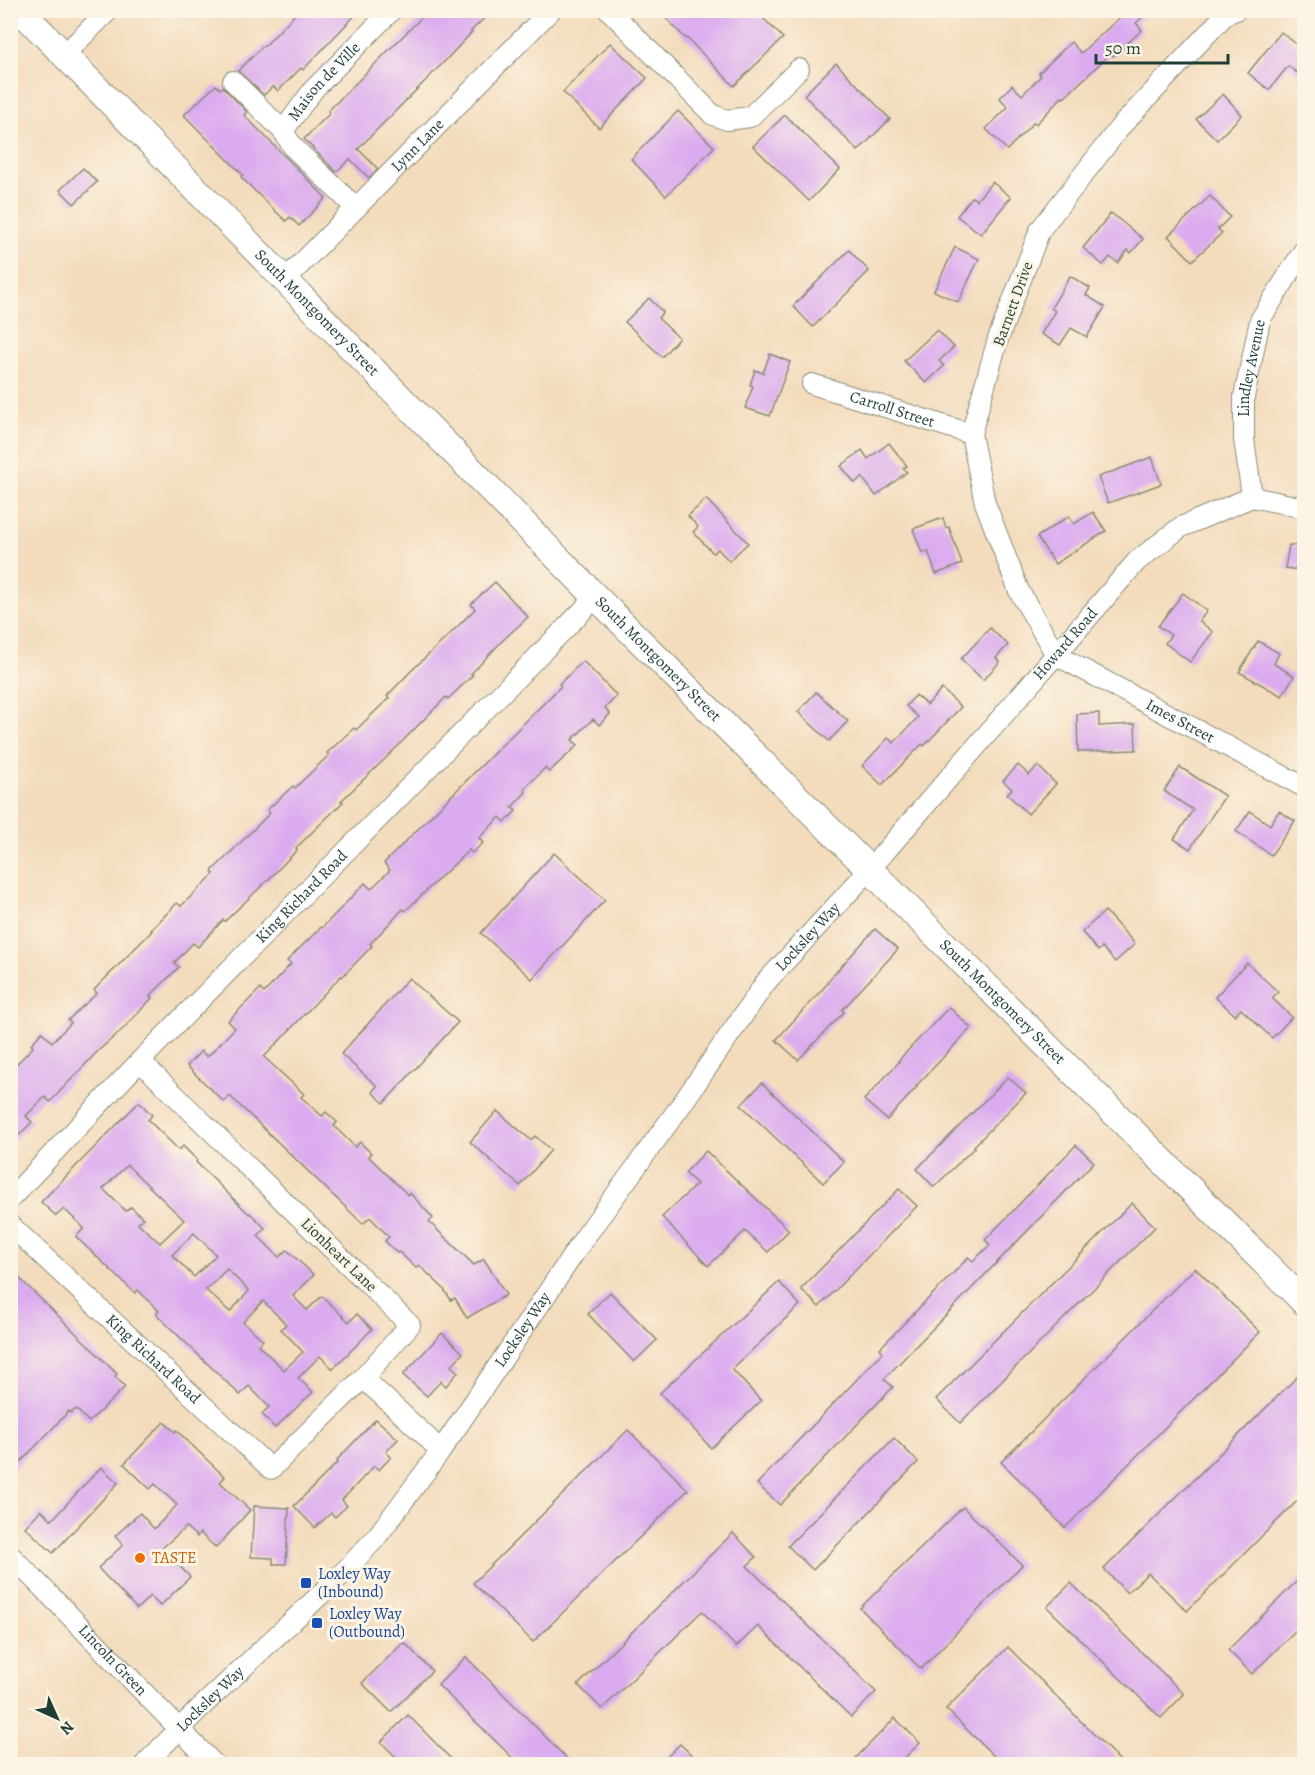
<svg xmlns="http://www.w3.org/2000/svg" width="1315" height="1775" viewBox="0 0 1315 1775" font-family="Alegreya,serif">
  <style>
    .building { fill: #dbabef; fill-rule: evenodd }
    .lines { fill: none; stroke-linecap: round; stroke-linejoin: round }
    .minor-casing { stroke: #898c78; stroke-width: 22 }
    .tertiary-casing { stroke: #898c78; stroke-width: 28 }
    .minor { stroke: #fff; stroke-width: 20 }
    .tertiary { stroke: #fff; stroke-width: 26 }
    .food-dot { fill: #e8710a; stroke: #fcf5e5; stroke-width: 2 }
    .transit-dot { fill: #1a4fb4; stroke: #fcf5e5; stroke-width: 2 }
    .labels { text-anchor: middle; dominant-baseline: central; stroke-width: 6; stroke-linejoin: round; paint-order: stroke }
    .street-label { font-size: 16px; fill: #1f3d34; stroke: #fcf5e5 }
    .food-label { font-size: 16px; fill: #c56008; stroke: #fcf5e5; text-anchor: start }
    .transit-label { font-size: 16px; fill: #164399; stroke: #fcf5e5; text-anchor: start }
  </style>
  <rect width="100%" height="100%" fill="#fcf5e5"/>
  <filter id="ink" filterUnits="userSpaceOnUse"><feTurbulence type="fractalNoise" baseFrequency=".0167" numOctaves="2"/><feDisplacementMap in="SourceGraphic" scale="12" xChannelSelector="R" yChannelSelector="G"/><feConvolveMatrix kernelMatrix="1 2 1 2 8 2 1 2 1" color-interpolation-filters="sRGB"/></filter>
  <filter id="wash" filterUnits="userSpaceOnUse"><feTurbulence type="fractalNoise" baseFrequency=".008" numOctaves="4" result="noise"/><feDisplacementMap in="SourceGraphic" scale="24" xChannelSelector="R" yChannelSelector="G"/><feGaussianBlur stdDeviation="1.35" result="paint"/><feColorMatrix in="noise" values="0 0 0 0 0 0 0 0 0 0 0 0 0 0 0 0 0 1.4 0 .05"/><feComposite in="paint" operator="in"/></filter>
  <g filter="url(#wash)">
    <rect width="100%" height="100%" fill="#f3dbbc"/>
    <g id="blocks">
      <g class="building">
        <polygon points="299,10 360,10 303,70 301,68 278,91 273,86 264,95 238,71 264,45 265,46"/>
        <polygon points="429,10 493,10 471,31 472,32 444,62 358,149 378,169 369,178 350,159 336,172 304,139 330,113 328,111"/>
        <polygon points="658,10 755,10 783,38 734,86 687,38 686,39"/>
        <polygon points="1128,10 1150,10 1136,23 1142,30 1113,56 1111,53 1064,98 1062,97 1036,124 1034,122 1007,150 986,129 1008,107 1000,98 1012,85 1022,95 1041,76 1039,73 1071,42 1081,53"/>
        <polygon points="1281,32 1305,51 1305,79 1288,66 1269,90 1248,73"/>
        <polygon points="610,43 647,78 599,128 563,92"/>
        <polygon points="836,63 890,119 858,151 804,95"/>
        <polygon points="216,85 220,89 223,87 247,112 244,115 326,198 299,226 290,217 286,221 270,206 241,177 243,175 184,115"/>
        <polygon points="1223,94 1242,115 1217,140 1196,119"/>
        <polygon points="678,111 714,147 666,196 631,159"/>
        <polygon points="785,115 840,169 809,201 753,146"/>
        <polygon points="83,168 97,182 74,204 60,190"/>
        <polygon points="992,182 1011,197 981,234 957,216 972,197 977,200"/>
        <polygon points="1210,196 1230,217 1218,229 1222,233 1192,261 1168,236"/>
        <polygon points="1111,213 1143,239 1131,253 1128,250 1118,263 1110,257 1103,265 1083,248"/>
        <polygon points="955,247 979,259 958,302 934,291"/>
        <polygon points="849,250 869,271 813,327 793,306"/>
        <polygon points="1070,276 1090,288 1086,295 1105,307 1087,337 1071,328 1060,345 1041,334 1055,311 1051,308"/>
        <polygon points="649,298 663,312 658,318 679,338 662,357 625,322"/>
        <polygon points="937,330 954,347 939,361 944,366 926,383 904,361"/>
        <polygon points="770,354 790,362 770,416 745,408 753,386 750,385 755,370 763,373"/>
        <polygon points="889,443 907,466 903,468 907,472 876,496 862,477 855,483 841,466 862,450 868,459"/>
        <polygon points="1152,457 1161,484 1108,503 1098,477"/>
        <polygon points="706,499 748,543 729,561 718,549 713,553 693,532 698,527 688,516"/>
        <polygon points="1093,512 1106,531 1055,564 1037,537 1069,516 1074,524"/>
        <polygon points="943,518 946,528 949,527 962,564 936,574 928,551 922,553 913,529"/>
        <polygon points="1289,545 1305,547 1305,571 1285,568"/>
        <polygon points="495,582 528,617 502,641 471,674 473,675 448,699 446,697 385,759 341,801 343,802 296,848 297,850 269,879 225,921 223,920 198,947 193,943 174,963 179,967 150,996 152,998 124,1028 98,1051 50,1102 45,1097 26,1116 32,1122 10,1144 10,1071 33,1047 31,1044 42,1032 52,1042 71,1023 68,1020 97,993 94,990 152,931 151,930 177,903 181,906 214,874 212,871 270,813 267,810 293,786 295,788 329,755 327,753 354,728 356,730 389,698 387,696 412,670 444,640 475,609 471,604"/>
        <polygon points="1183,593 1207,611 1199,621 1213,632 1190,662 1165,643 1171,635 1158,626"/>
        <polygon points="990,628 1008,645 996,658 1000,662 983,680 961,659"/>
        <polygon points="1258,641 1279,653 1274,664 1294,676 1282,696 1239,672"/>
        <polygon points="583,661 617,696 605,708 610,714 599,725 593,719 572,740 578,745 549,772 545,768 524,789 526,792 512,807 516,811 505,822 500,817 479,838 483,843 472,853 469,850 405,911 403,909 370,944 372,946 342,977 341,976 264,1057 304,1094 301,1097 322,1116 326,1112 337,1122 334,1126 355,1147 360,1142 371,1153 368,1156 408,1195 410,1193 433,1218 429,1222 474,1265 484,1259 506,1295 467,1318 455,1298 451,1300 443,1288 419,1265 416,1268 399,1252 397,1253 385,1241 389,1237 370,1217 363,1224 230,1096 224,1102 187,1066 201,1051 207,1057 235,1028 228,1021 260,989 264,993 291,964 287,961 321,927 322,928 365,883 371,889 390,870 384,863 561,686 559,684"/>
        <polygon points="942,689 961,707 924,746 922,744 882,785 862,766 888,738 894,743 918,717 906,706 916,695 927,705"/>
        <polygon points="816,692 848,721 829,741 798,712"/>
        <polygon points="1099,713 1099,726 1135,724 1136,750 1078,752 1077,714"/>
        <polygon points="1018,765 1029,775 1038,766 1056,784 1028,814 1007,794 1012,789 1003,781"/>
        <polygon points="1180,767 1225,796 1190,849 1174,839 1193,810 1164,791"/>
        <polygon points="1250,811 1270,825 1279,811 1295,821 1271,855 1236,831"/>
        <polygon points="554,853 605,900 532,979 481,933"/>
        <polygon points="1105,911 1135,944 1115,962 1102,947 1098,951 1082,932"/>
        <polygon points="875,929 898,949 842,1010 844,1012 798,1060 776,1040 828,983 827,982"/>
        <polygon points="1247,963 1278,992 1272,998 1292,1017 1272,1038 1241,1009 1235,1015 1215,997"/>
        <polygon points="409,978 458,1022 384,1103 372,1092 377,1086 341,1054"/>
        <polygon points="949,1007 971,1028 916,1086 917,1087 887,1120 864,1100 899,1062 898,1061"/>
        <polygon points="1008,1077 1026,1093 974,1146 975,1147 934,1187 917,1169"/>
        <polygon points="762,1083 844,1162 823,1183 741,1105"/>
        <path d="M139,1102L152,1115L148,1120L179,1150L183,1146L197,1160L196,1162L249,1214L250,1213L265,1228L258,1236L279,1257L287,1250L314,1275L293,1296L307,1310L322,1296L349,1322L357,1314L372,1329L333,1369L320,1356L298,1378L313,1392L275,1428L262,1414L269,1407L249,1386L240,1395L156,1314L159,1311L138,1290L135,1293L76,1237L84,1228L64,1209L56,1216L41,1202ZM127,1165L184,1220L160,1243L138,1223L143,1218L131,1207L126,1211L103,1189ZM194,1233L216,1255L194,1277L172,1255ZM227,1269L249,1291L230,1312L206,1290ZM263,1301L286,1324L281,1329L303,1352L284,1370L258,1345L263,1340L243,1322Z"/>
        <polygon points="497,1111 531,1140 535,1136 551,1150 520,1186 470,1142"/>
        <polygon points="1076,1145 1094,1162 884,1379 893,1387 780,1505 757,1484 883,1352 880,1348 967,1259 968,1257 973,1261 990,1245 985,1240"/>
        <polygon points="706,1151 789,1230 768,1252 745,1231 708,1266 662,1217 697,1184 685,1173"/>
        <polygon points="899,1189 917,1206 819,1307 801,1289"/>
        <polygon points="1132,1203 1155,1227 960,1423 936,1399"/>
        <polygon points="1195,1268 1260,1332 1065,1528 1042,1504 1043,1503 1001,1462"/>
        <polygon points="10,1269 87,1344 117,1374 115,1376 125,1387 89,1422 76,1409 71,1413 69,1411 10,1473"/>
        <polygon points="779,1282 800,1305 732,1369 761,1401 711,1448 660,1393"/>
        <polygon points="610,1292 657,1340 634,1362 588,1314"/>
        <polygon points="442,1333 463,1353 451,1366 458,1372 446,1386 441,1381 427,1396 403,1375"/>
        <polygon points="1305,1369 1305,1493 1187,1611 1148,1573 1127,1593 1104,1569"/>
        <polygon points="376,1419 398,1439 386,1452 391,1457 379,1470 374,1466 342,1500 347,1506 335,1517 331,1513 315,1528 294,1506 338,1462 337,1460"/>
        <polygon points="164,1422 175,1432 176,1430 225,1477 220,1482 250,1510 216,1548 200,1533 197,1537 186,1527 162,1548 190,1577 160,1606 150,1596 137,1609 98,1568 123,1545 115,1536 140,1513 154,1529 177,1505 155,1484 150,1489 124,1464"/>
        <polygon points="628,1430 688,1490 533,1642 473,1583"/>
        <polygon points="894,1438 918,1462 813,1570 788,1546"/>
        <polygon points="101,1467 118,1483 53,1553 25,1527 41,1510 52,1520"/>
        <polygon points="254,1506 289,1508 286,1564 273,1564 273,1558 251,1557"/>
        <polygon points="963,1507 1022,1565 921,1669 860,1608"/>
        <polygon points="733,1533 756,1557 747,1566 876,1692 851,1717 758,1626 736,1647 702,1611 602,1709 578,1685"/>
        <polygon points="1305,1573 1305,1621 1252,1674 1228,1650"/>
        <polygon points="1071,1583 1184,1694 1161,1718 1047,1607"/>
        <polygon points="404,1642 432,1671 391,1712 362,1683"/>
        <polygon points="1008,1647 1123,1764 1002,1764 946,1709"/>
        <polygon points="466,1657 537,1728 572,1764 519,1764 438,1685"/>
        <polygon points="408,1715 456,1764 403,1764 381,1742"/>
        <polygon points="895,1718 920,1743 898,1764 850,1764"/>
        <polygon points="680,1744 701,1764 660,1764"/>
      </g>
    </g>
  </g>
  <g filter="url(#ink)">
    <use href="#blocks" fill-opacity="0" stroke="#898c78" stroke-width="1.5"/>
    <g class="lines">
      <g class="minor-casing">
        <g id="minor">
          <polyline points="609,10 713,115 727,120 750,117 799,69"/>
          <path id="s1" d="M1236,10L1226,14L1121,126L1040,230L998,339L971,434L985,503L1019,591L1056,655L1304,787"/>
          <polyline points="64,55 109,10"/>
          <polyline points="233,81 283,131"/>
          <path id="s2" d="M356,208L293,147L283,131L313,90L392,10"/>
          <path id="s3" d="M285,280L551,10"/>
          <path id="s4" d="M812,384L971,434"/>
          <path id="s5" d="M1252,497L1244,439V397L1260,320L1304,250"/>
          <path id="s6" d="M10,1199L140,1061L596,597"/>
          <path id="s7" d="M10,1225L271,1469L363,1378L410,1325L140,1061"/>
          <polyline points="363,1378 429,1439 440,1452"/>
          <path id="s8" d="M10,1555C80,1624 145,1696 214,1764"/>
          <path id="s9" d="M145,1764L199,1709L338,1578L375,1539L440,1452L585,1237L679,1108L766,982L870,869L1137,561L1181,527L1252,497L1304,508"/>
        </g>
      </g>
      <g class="tertiary-casing">
        <g id="tertiary">
          <path id="s10" d="M20,10L596,597L1304,1302"/>
        </g>
      </g>
      <use href="#minor" class="minor"/>
      <use href="#tertiary" class="tertiary"/>
    </g>
  </g>
  <circle class="food-dot" cx="140" cy="1558" r="6"/>
  <g class="transit-dot">
    <rect x="300" y="1577" width="12" height="12" rx="3"/>
    <rect x="311" y="1617" width="12" height="12" rx="3"/>
  </g>
  <g class="labels">
    <g class="street-label">
      <text stroke="none"><textPath href="#s2" startOffset="171">Maison de Ville</textPath></text>
      <text stroke="none"><textPath href="#s3" startOffset="189">Lynn Lane</textPath></text>
      <text transform="translate(1013 304) rotate(-70)">Barnett Drive</text>
      <text stroke="none"><textPath href="#s10" startOffset="424">South Montgomery Street</textPath></text>
      <text stroke="none"><textPath href="#s5" startOffset="130">Lindley Avenue</textPath></text>
      <text stroke="none"><textPath href="#s4" startOffset="84">Carroll Street</textPath></text>
      <text stroke="none"><textPath href="#s9" startOffset="1454">Howard Road</textPath></text>
      <text stroke="none"><textPath href="#s10" startOffset="910">South Montgomery Street</textPath></text>
      <text stroke="none"><textPath href="#s1" startOffset="891">Imes Street</textPath></text>
      <text stroke="none"><textPath href="#s6" startOffset="420">King Richard Road</textPath></text>
      <text stroke="none"><textPath href="#s9" startOffset="1064">Locksley Way</textPath></text>
      <text stroke="none"><textPath href="#s10" startOffset="1396">South Montgomery Street</textPath></text>
      <text transform="translate(339 1255) rotate(44)">Lionheart Lane</text>
      <text stroke="none"><textPath href="#s9" startOffset="578">Locksley Way</textPath></text>
      <text stroke="none"><textPath href="#s7" startOffset="196">King Richard Road</textPath></text>
      <text stroke="none"><textPath href="#s8" startOffset="147">Lincoln Green</textPath></text>
      <text stroke="none"><textPath href="#s9" startOffset="92">Locksley Way</textPath></text>
    </g>
    <g class="food-label">
      <text x="152" y="1558">TASTE</text>
    </g>
    <g class="transit-label">
      <text x="318" y="1574">Loxley Way<tspan x="318" dy="18">(Inbound)</tspan></text>
      <text x="329" y="1614">Loxley Way<tspan x="329" dy="18">(Outbound)</tspan></text>
    </g>
  </g>
  <rect width="1315" height="1775" fill="none" stroke="#fcf5e5" stroke-width="36"/>
  <g transform="translate(57 1718) rotate(135)" stroke="#fcf5e5" stroke-width="4.5" paint-order="stroke">
  <path d="M0-4.5L10 22L0 15L-10 22Z" fill="#1f3d34"/>
  <text y="-9" font-size="16" font-weight="bold" text-anchor="middle" fill="#1f3d34">N</text>
  </g>
  <path d="M1096 54v9h132v-9" fill="none" stroke="#1f3d34" stroke-width="3"/>
  <text x="1105" y="54" font-size="18" fill="#1f3d34" stroke="#fcf5e5" stroke-width="4.5" paint-order="stroke">50 m</text>
</svg>
